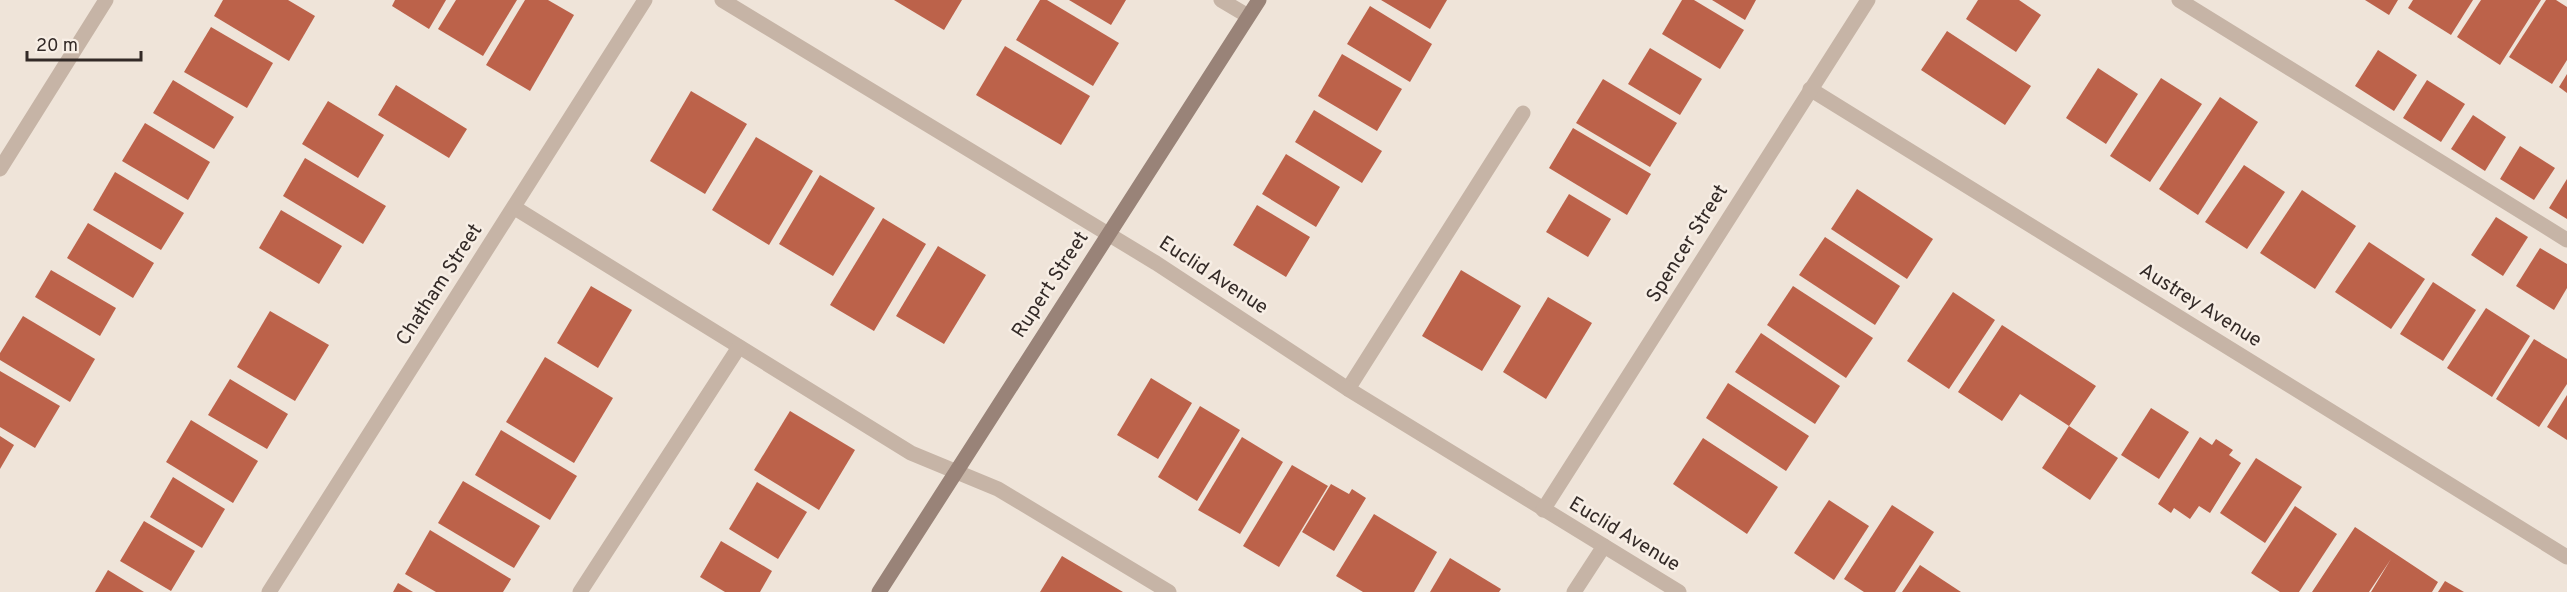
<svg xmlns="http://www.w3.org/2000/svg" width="2567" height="592" viewBox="0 0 2567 592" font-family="Overpass,sans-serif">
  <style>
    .building { fill: #bc624a }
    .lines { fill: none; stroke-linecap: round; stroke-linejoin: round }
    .lane { stroke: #c6b4a6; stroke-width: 15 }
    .street { stroke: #c6b4a6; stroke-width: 15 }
    .secondary { stroke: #998378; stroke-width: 15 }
    .labels { text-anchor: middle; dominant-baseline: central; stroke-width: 5; stroke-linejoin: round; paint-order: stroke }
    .street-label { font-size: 20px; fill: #332a27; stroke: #f7eee5 }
  </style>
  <rect width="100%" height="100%" fill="#efe4d9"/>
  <g class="building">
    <polygon points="223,0 288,0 315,16 289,61 214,16"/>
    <polygon points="395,0 446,0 429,29 392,6"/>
    <polygon points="456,0 517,0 483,56 438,29"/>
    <polygon points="525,0 548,0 574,15 530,91 486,65"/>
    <polygon points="894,0 962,0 944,30"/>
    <polygon points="1040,0 1047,0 1119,43 1093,86 1016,40"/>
    <polygon points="1069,0 1126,0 1111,25"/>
    <polygon points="1381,0 1447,0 1430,29"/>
    <polygon points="1682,0 1694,0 1744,30 1720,69 1662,34"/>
    <polygon points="1712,0 1756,0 1745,20"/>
    <polygon points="1978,0 2019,0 2041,15 2016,52 1966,19"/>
    <polygon points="2365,0 2398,0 2389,15"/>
    <polygon points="2413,0 2473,0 2451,35 2408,8"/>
    <polygon points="2481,0 2541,0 2500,65 2457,37"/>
    <polygon points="2546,0 2556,0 2567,7 2567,60 2552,84 2509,57"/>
    <polygon points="1370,6 1432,44 1410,82 1347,44"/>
    <polygon points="211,27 273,63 247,108 184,72"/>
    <polygon points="1947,31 2031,86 2005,125 1921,70"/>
    <polygon points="1005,46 1090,96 1061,145 976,95"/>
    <polygon points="1650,48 1702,79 1680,115 1628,84"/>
    <polygon points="2378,50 2417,75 2394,111 2355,86"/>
    <polygon points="1342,54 1402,89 1377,131 1318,96"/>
    <polygon points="2098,68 2138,94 2106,144 2066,118"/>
    <polygon points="2567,74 2567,93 2559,87"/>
    <polygon points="2161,78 2202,104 2150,182 2110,156"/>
    <polygon points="1603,79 1677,123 1650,167 1576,123"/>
    <polygon points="173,80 234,117 214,149 153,113"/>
    <polygon points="2427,80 2465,104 2441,142 2403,118"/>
    <polygon points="396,85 467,129 449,158 378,115"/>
    <polygon points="691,91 747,124 705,194 650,161"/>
    <polygon points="2220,97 2258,122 2198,215 2159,189"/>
    <polygon points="328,101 384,135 358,178 302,144"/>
    <polygon points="1314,110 1382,151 1362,183 1295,142"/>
    <polygon points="2473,115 2506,137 2485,171 2451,149"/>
    <polygon points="145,123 210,162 188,200 122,161"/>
    <polygon points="1573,128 1651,174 1627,215 1549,168"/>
    <polygon points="756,137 813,171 769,245 712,210"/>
    <polygon points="2520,146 2555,168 2534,200 2500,179"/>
    <polygon points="1286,154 1340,187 1316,227 1262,194"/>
    <polygon points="305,158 386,206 363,244 283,196"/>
    <polygon points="2244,165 2285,192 2247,249 2205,222"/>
    <polygon points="115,172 184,213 161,250 93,210"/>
    <polygon points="820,175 875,208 833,276 779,244"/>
    <polygon points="2567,179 2567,219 2549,208"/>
    <polygon points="1857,189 1933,239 1907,279 1831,229"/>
    <polygon points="2302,190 2356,226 2315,289 2260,253"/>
    <polygon points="1569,194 1611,219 1588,257 1546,232"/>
    <polygon points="1257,205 1310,237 1286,277 1233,245"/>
    <polygon points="281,210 342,246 319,284 259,248"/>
    <polygon points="2496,217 2528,237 2503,276 2471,255"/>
    <polygon points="883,218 926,244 874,331 830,305"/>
    <polygon points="88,223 154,263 133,298 67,258"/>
    <polygon points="1825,237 1900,286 1875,325 1799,275"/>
    <polygon points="2369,242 2425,279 2391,329 2335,292"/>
    <polygon points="938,246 986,275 944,344 896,316"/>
    <polygon points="2540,248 2567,264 2567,288 2554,310 2516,286"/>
    <polygon points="51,270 116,308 100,336 35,297"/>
    <polygon points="1461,270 1521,306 1482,371 1422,336"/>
    <polygon points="2433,282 2476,310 2443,361 2400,334"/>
    <polygon points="591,286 632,310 598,368 557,343"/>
    <polygon points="1793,286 1873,338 1846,378 1767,325"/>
    <polygon points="1953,292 1995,320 1949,389 1907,361"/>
    <polygon points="1548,297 1592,323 1546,399 1503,372"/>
    <polygon points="2486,308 2530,336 2492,397 2447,368"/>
    <polygon points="270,311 329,345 295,401 237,367"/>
    <polygon points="23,316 95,359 70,402 0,360 0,353"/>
    <polygon points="2002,325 2096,386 2069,426 2020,394 2002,421 1958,392"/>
    <polygon points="1761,333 1840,386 1815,424 1735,372"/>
    <polygon points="2534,339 2567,359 2567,384 2539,427 2496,399"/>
    <polygon points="545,357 613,398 574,463 506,422"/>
    <polygon points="0,371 60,406 35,448 0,427"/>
    <polygon points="1151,378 1192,403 1158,459 1117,435"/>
    <polygon points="230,379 288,414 267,449 208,415"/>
    <polygon points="1728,383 1809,436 1786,471 1706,418"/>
    <polygon points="2567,395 2567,440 2547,427"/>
    <polygon points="1200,406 1240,430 1197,501 1158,477"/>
    <polygon points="2151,408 2189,432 2159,479 2121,455"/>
    <polygon points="790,411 855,450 819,510 754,470"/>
    <polygon points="191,420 258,461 233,503 166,462"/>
    <polygon points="2069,426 2118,458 2090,500 2042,468"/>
    <polygon points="501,430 577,476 550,520 475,475"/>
    <polygon points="0,436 14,445 0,469"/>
    <polygon points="1242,437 1283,462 1240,534 1198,510"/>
    <polygon points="2200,437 2212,445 2216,439 2233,450 2229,455 2241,463 2210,513 2199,506 2190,519 2174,508 2171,513 2158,504"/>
    <polygon points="1703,438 1778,487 1747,534 1673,484"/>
    <polygon points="2256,458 2302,487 2265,543 2220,513"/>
    <polygon points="1292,465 1328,486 1279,567 1243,546"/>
    <polygon points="173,477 225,509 202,548 150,517"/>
    <polygon points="463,481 540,526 514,568 438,523"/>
    <polygon points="757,482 807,512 778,559 729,529"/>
    <polygon points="1331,484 1349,494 1352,489 1366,498 1334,551 1302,532"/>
    <polygon points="1829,500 1869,526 1834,580 1794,553"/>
    <polygon points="1892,505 1934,532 1895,592 1864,592 1844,579"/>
    <polygon points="2295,506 2337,534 2299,592 2280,592 2251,573"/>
    <polygon points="1374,514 1437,552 1414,592 1363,592 1336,576"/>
    <polygon points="144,521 195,551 171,591 120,561"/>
    <polygon points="2355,527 2438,582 2432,592 2371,592 2391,559 2369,592 2312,592"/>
    <polygon points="430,530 511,579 503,592 436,592 405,574"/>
    <polygon points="721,541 772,571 760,592 725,592 700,577"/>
    <polygon points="1062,556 1123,592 1040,592"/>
    <polygon points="1450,558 1501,589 1499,592 1430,592"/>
    <polygon points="1920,565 1961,592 1902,592"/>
    <polygon points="108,570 144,592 95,592"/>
    <polygon points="2445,581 2464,592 2438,592"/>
    <polygon points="398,583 413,592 393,592"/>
  </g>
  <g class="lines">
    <g class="lane">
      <polyline points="1221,0 1248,16"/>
      <polyline points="2179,0 2567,240"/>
      <polyline points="515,208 911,453 998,489 1169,592"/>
      <polyline points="1348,389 1523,113"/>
      <polyline points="580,592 739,347"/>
    </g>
    <g class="street">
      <polyline points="722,0 1156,263 1348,389 1679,592"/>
      <polyline points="1810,89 2567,557"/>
      <polyline points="0,169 106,0"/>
      <polyline points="1543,510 1868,0"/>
      <polyline points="269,592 645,0"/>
      <polyline points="1574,592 1604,546"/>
    </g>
    <polyline class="secondary" points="879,592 1259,0"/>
  </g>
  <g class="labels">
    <g class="street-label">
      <text transform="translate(1688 244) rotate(-58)">Spencer Street</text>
      <text transform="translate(1213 276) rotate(33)">Euclid Avenue</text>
      <text transform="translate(440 285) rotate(-57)">Chatham Street</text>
      <text transform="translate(1051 285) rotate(-57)">Rupert Street</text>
      <text transform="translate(2200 306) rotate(32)">Austrey Avenue</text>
      <text transform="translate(1624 535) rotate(31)">Euclid Avenue</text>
    </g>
  </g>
  <path d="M27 51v9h114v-9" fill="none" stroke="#332a27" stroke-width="3"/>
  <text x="36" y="51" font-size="18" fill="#332a27" stroke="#f7eee5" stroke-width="4.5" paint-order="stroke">20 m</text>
</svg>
